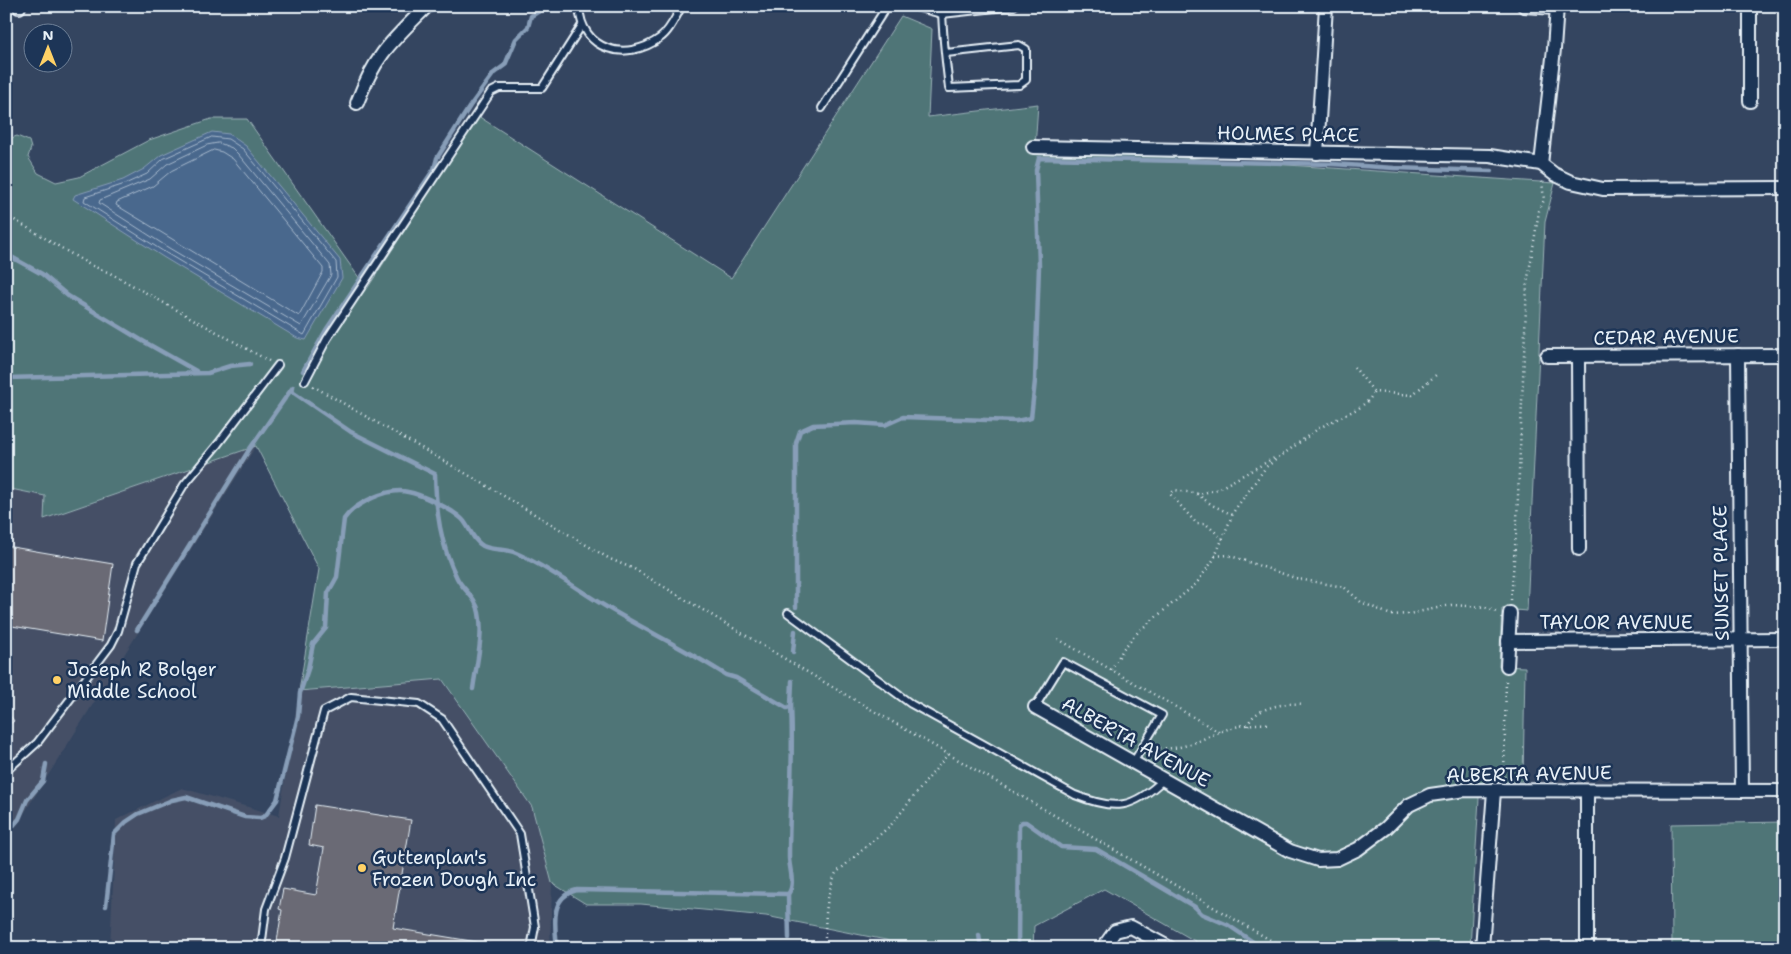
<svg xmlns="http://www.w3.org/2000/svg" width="1791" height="954" viewBox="0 0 1791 954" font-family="'Shantell Sans',sans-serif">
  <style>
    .built { fill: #445066 }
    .green { fill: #4f7577; stroke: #9cb3b8 }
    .water { fill: #48678d; stroke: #889eb8 }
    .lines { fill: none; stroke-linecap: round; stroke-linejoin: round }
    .shore { stroke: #a8bacd; stroke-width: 1 }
    .stream { stroke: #889eb8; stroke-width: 4.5 }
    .building { fill: #6b6a74; stroke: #e8f1f8 }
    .lane-casing { stroke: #e8f1f8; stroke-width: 10 }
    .street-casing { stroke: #e8f1f8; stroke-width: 16 }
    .path { stroke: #e8f1f8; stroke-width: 2.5; stroke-dasharray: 1 4; stroke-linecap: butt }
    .lane { stroke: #1d3557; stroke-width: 6 }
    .street { stroke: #1d3557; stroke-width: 12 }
    .poi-dot { fill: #ffd166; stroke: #1d3557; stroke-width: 2 }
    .labels { text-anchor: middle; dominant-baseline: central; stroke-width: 5; stroke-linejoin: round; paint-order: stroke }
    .street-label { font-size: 19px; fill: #e8f1f8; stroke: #1d3557 }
    .poi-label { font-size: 19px; fill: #e8f1f8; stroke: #1d3557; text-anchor: start }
  </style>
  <rect width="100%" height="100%" fill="#344560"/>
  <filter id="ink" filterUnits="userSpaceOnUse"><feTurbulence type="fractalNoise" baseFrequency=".02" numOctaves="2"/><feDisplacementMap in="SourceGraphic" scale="10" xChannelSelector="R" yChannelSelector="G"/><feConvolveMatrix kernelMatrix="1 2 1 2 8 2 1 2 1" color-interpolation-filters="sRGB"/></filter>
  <g filter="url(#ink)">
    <g class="built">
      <polygon points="256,446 6,842 6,488 45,496 45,519"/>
      <polygon points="441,679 532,807 552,883 550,948 110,948 116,820 182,788 279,816 299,691"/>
    </g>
    <g class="green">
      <polygon points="901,16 932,29 928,117 1038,104 1035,148 1555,183 1545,222 1527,611 1502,609 1499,666 1525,667 1523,781 1480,782 1470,948 1207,948 1104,889 1034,926 1033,948 900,948 886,940 766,916 641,904 586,904 552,883 532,807 442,679 299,691 319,569 256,446 44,519 45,496 6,488 6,140 17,136 29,141 31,148 28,157 38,173 56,182 79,177 149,140 211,119 247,119 367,289 478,116 731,278"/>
      <polygon points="1785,822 1785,948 1672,948 1671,824"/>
    </g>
    <polygon class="water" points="212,132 229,134 246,146 340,260 342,278 306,340 297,338 163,257 73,199 75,195 123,180 144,169 161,155"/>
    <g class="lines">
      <g class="shore">
        <polygon points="212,137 228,139 243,149 336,262 337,277 304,335 166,253 84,201 85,197 125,184 147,174 163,159"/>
        <polygon points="219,143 232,148 238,154 330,265 331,275 301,326 169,248 99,203 100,200 150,179 167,164 207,145"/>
        <polygon points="214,150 222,152 233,159 323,268 323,272 299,316 116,205 117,202 153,186 171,171"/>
      </g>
      <g class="stream">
        <polyline points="6,254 42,274 68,296 141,340 196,371"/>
        <polyline points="303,371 326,330 434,169 437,158 470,106 494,73 505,65 516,39 528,27 531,16 541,10 542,6"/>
        <polyline points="6,378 208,373 230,366 250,364"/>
        <path d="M291,391L351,432L435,474C436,511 440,544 457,578C463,590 477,598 479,613C484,636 476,666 473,689"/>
        <polyline points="796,607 796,443 800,431 813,425 856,423 885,425 903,417 1016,421 1031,418 1035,381 1039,266 1036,170 1039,158 1333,164 1394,168 1492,171"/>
        <polyline points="137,630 249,450 293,387"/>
        <polyline points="793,652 795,631"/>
        <polyline points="6,834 19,819 27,800 43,781 46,764"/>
        <polyline points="788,894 789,938"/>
        <path d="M106,906L114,834L126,822L138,814L172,800L186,797L245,817L260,818L265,816L277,800L298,716L300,693L308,669L313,644L326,628L328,593L337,577L344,519C355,503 389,487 408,492C421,494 453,510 462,519C470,527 472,540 483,546C493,551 505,548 516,553C550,568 579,591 610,609C649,632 689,651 726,675L736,678L787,708L791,706L792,681"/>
        <polyline points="979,935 981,948"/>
        <path d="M557,948C555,925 549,897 577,890L788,894C796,885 789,868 789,857C789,806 794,757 791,706"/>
        <polyline points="1018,948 1019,825 1022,822 1026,822 1061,847 1096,849 1195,907 1202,914 1228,925 1262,948"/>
      </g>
    </g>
    <g class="building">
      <polygon points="6,546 113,564 102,641 6,625"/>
      <polygon points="6,710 14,721 6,727"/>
      <polygon points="315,805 411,820 393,928 513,948 276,948 282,910 279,909 283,889 316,895 324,848 309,845"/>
    </g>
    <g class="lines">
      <g class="lane-casing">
        <g id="lane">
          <path d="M579,6C581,52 627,62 660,38C670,31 676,16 682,6"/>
          <polyline points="911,6 942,14 1014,6"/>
          <path d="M942,6C942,33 946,61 949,88L1019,85L1026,80V49L1019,45L946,53"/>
          <polyline points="822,108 887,6"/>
          <polyline points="305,381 327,339 491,92 499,88 542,88 582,25"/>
          <path d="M788,613L911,704L1075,795C1115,811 1133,809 1164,779"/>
          <polyline points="1035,707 1063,662 1162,715 1134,761"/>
          <polyline points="6,771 37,743 111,645 118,631 137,563 142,555 184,485 218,444 278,365"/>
          <polyline points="261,948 266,909 285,858 324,711 351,697 419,704 442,719 520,834 535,927 531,948"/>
        </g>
      </g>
      <g class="street-casing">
        <g id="street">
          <polyline points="18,6 19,7"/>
          <polyline points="1524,6 1556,8"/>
          <polyline points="1750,101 1750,6"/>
          <path d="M357,103C375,55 392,41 427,6"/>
          <polyline points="1033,147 1490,156 1541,164 1554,174 1571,182 1603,189 1785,188"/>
          <polyline points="1317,153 1326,6"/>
          <polyline points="1541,164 1554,49 1557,6"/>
          <polyline points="1738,355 1742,791"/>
          <polyline points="1547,356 1785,355"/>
          <polyline points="1578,357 1579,549"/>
          <polyline points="1508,641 1785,639"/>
          <polyline points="1507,666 1510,613"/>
          <polyline points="1035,707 1290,851 1318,860 1337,859 1358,849 1386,828 1409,805 1430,795 1465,790 1785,791"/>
          <polyline points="1587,791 1587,948"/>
          <polyline points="1103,948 1115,931 1131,927 1170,948"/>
          <polyline points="1482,948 1494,791"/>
        </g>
      </g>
      <g class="path">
        <polyline points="6,215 90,265 110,273 269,361"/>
        <polyline points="1354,367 1374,392 1412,395 1436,375"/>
        <polyline points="313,386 477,480 610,559 634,569 834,688 1284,948"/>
        <polyline points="1197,494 1212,505 1233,515"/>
        <polyline points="1223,539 1206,524 1197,524 1170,494 1175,490 1200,494 1218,489 1276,457"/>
        <polyline points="1215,556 1228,555 1298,579 1344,587 1361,602 1391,615 1409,614 1451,605 1485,607 1496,612"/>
        <polyline points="1511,600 1517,520 1527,284 1539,211 1544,200 1542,181"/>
        <polyline points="1058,639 1219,732"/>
        <polyline points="1111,670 1124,648 1139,631 1196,584 1214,559 1234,511 1266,467 1319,428 1359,408 1369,400 1374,392"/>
        <path d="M1248,726C1251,708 1287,702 1302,704"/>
        <path d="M1155,747C1181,753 1202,738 1225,730C1238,725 1257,723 1271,724"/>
        <polyline points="1504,777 1506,680"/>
        <path d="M825,948C825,923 825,896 836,873L891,825L948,754"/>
      </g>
      <use href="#lane" class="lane"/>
      <use href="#street" class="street"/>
    </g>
  </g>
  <g class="poi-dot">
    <circle cx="57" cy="680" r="5"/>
    <circle cx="362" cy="868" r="5"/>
  </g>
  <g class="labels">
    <g class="street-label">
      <text transform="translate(1288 134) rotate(1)">HOLMES PLACE</text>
      <text transform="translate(1666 337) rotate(-1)">CEDAR AVENUE</text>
      <text transform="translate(1721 573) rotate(-91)">SUNSET PLACE</text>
      <text x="1616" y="622">TAYLOR AVENUE</text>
      <text transform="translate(1136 742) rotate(29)">ALBERTA AVENUE</text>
      <text transform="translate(1529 774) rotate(-1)">ALBERTA AVENUE</text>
    </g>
    <g class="poi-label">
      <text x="67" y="669">Joseph R Bolger<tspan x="67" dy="22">Middle School</tspan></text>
      <text x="372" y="857">Guttenplan's<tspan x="372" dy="22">Frozen Dough Inc</tspan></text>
    </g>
  </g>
  <rect width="1791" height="954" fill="none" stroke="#1d3557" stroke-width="25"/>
  <rect x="12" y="12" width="1766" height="929" fill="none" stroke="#e8f1f8" stroke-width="2" filter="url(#ink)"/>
  <g transform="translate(48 48)"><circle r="24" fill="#1d3557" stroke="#6e8097"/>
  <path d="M0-4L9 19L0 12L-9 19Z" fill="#ffd166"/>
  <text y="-8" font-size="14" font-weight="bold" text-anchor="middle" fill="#e8f1f8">N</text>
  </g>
</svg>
